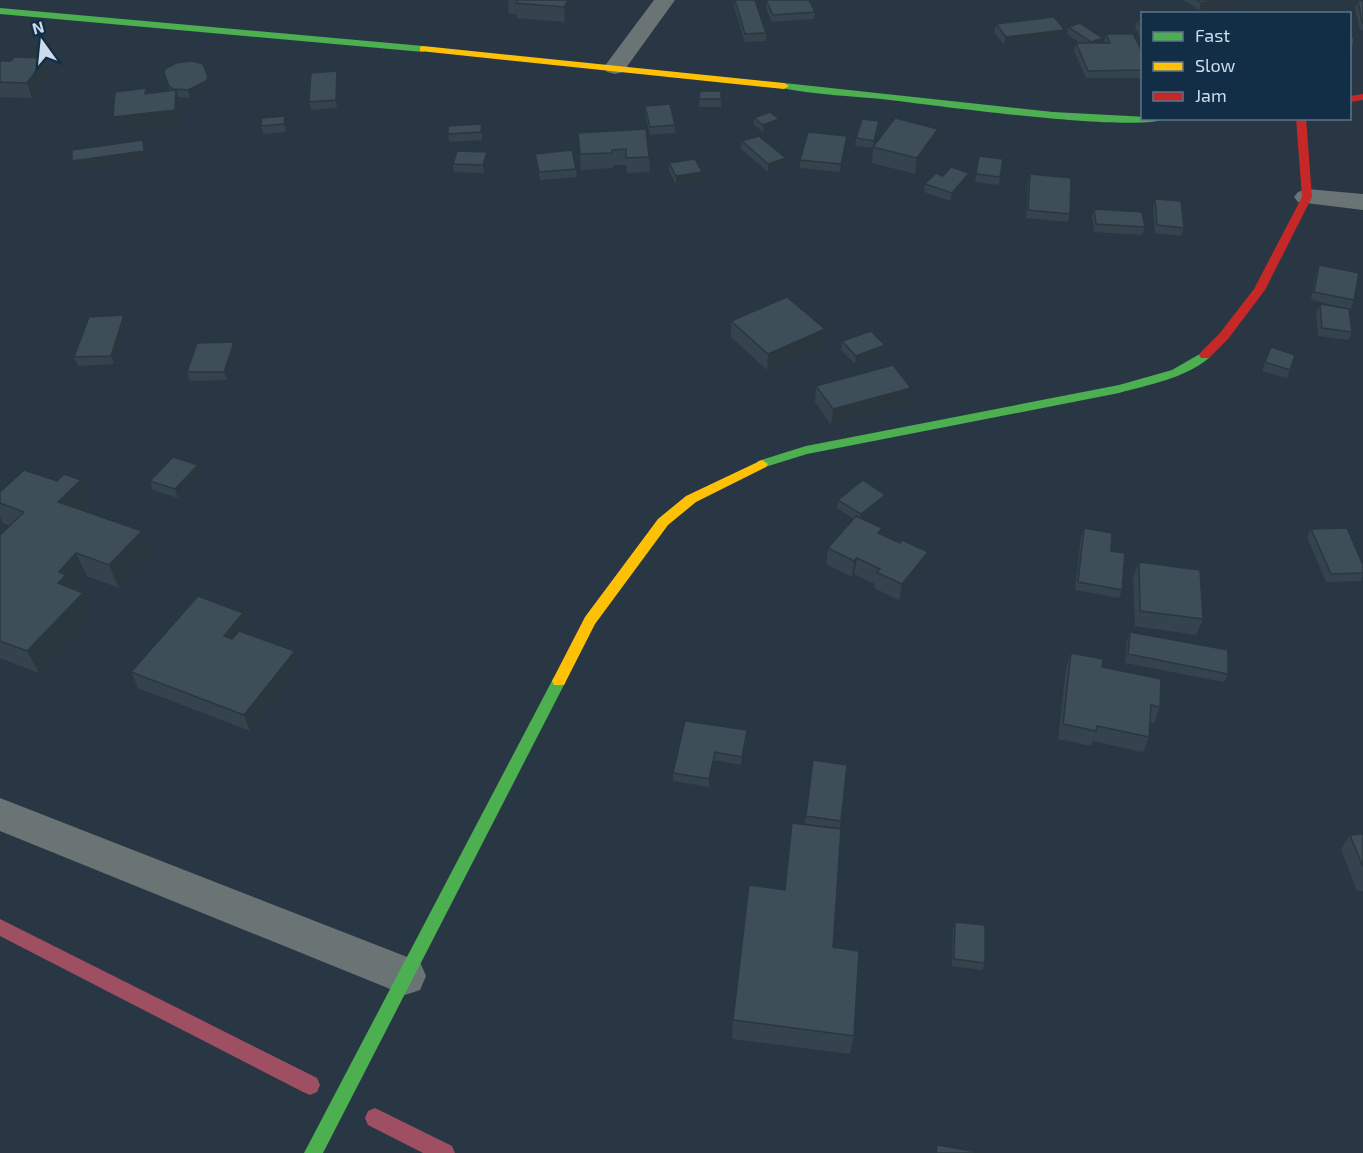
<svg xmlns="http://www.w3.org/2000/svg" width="1363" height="1153" viewBox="0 0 1363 1153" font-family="'Exo 2',sans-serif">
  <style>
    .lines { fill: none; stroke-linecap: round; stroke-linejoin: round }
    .stream { fill: #9e5062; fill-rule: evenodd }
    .street { fill: #6b7475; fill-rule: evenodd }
    .fast { fill: #4caf50; fill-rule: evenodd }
    .slow { fill: #ffc107; fill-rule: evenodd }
    .jam { fill: #c62828; fill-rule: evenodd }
    .wall { fill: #34434d }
    .shaded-wall { fill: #2b373e }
    .building { fill: #3d4e59; stroke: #2b373e; stroke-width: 1.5 }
  </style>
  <rect width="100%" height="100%" fill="#293745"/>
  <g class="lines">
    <g class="stream">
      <polygon points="0,919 317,1078 320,1085 317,1092 310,1095 303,1092 0,936"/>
      <polygon points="375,1108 452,1146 455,1153 423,1153 368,1125 365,1118 368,1111"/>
    </g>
    <g class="street">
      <polygon points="654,0 675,0 623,72 615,74 607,72 604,67"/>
      <polygon points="1307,189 1363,194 1363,210 1298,202 1294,197 1298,192"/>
      <polygon points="0,798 420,962 426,976 420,990 405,995 0,831"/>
    </g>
    <g class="fast">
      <polygon points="0,8 423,46 427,49 423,52 0,14"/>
      <path d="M784,83L1053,112L1166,118C1141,134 932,105 890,100C854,96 816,95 781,88V84Z"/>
      <path d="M1205,351L1211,355L1209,358C1183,379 1151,384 1119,393L807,454L762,468L756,464L758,461L806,446L1119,385L1172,370Z"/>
      <polygon points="559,675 564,677 566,681 323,1153 304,1153 554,677"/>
    </g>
    <g class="slow">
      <polygon points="423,46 784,83 789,86 784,89 420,51 420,47"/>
      <polygon points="762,460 768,464 766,467 696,502 668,525 595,624 564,685 554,685 552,681 585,617 658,519 686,496"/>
    </g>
    <g class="jam">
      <polygon points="1363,94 1363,100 1350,102 1350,96"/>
      <polygon points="1296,118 1306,118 1312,197 1265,290 1228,339 1209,358 1201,358 1199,355 1201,352 1220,333 1254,289 1302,197"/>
    </g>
  </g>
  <g class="wall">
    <polygon points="508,0 577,0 565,22 517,18 517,14 509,14"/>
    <polygon points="735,0 766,33 766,41 745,42 734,7"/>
    <polygon points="766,0 815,12 814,19 772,22 766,8"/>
    <polygon points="1184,0 1242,0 1199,10"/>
    <polygon points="1358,0 1363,1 1363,30 1360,30 1355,8"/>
    <polygon points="1137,20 1143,20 1143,40 1135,28"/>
    <polygon points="996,24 1065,30 1063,38 1004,45 994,32"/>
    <polygon points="1068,27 1102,43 1105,43 1104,42 1106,34 1143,54 1143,78 1086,78 1074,51 1076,43 1080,43 1067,34"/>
    <polygon points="1350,37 1353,46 1350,53"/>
    <polygon points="46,58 52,73 32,98 0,97 0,61 11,61"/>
    <polygon points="337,71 338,79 337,108 311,110 309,102"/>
    <polygon points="164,73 210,85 208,89 190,98 178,97 180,106 180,125 118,132 113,117 146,88 147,94 170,91"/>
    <polygon points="700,91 721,91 721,107 699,107"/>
    <polygon points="645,106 675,125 675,133 650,135 645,114"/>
    <polygon points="285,116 287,124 286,132 263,134 261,126"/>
    <polygon points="754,118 779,119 778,127 763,132 754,125"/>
    <polygon points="878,129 873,148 855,146 856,138"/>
    <polygon points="938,129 936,144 915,174 872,163 873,147"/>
    <polygon points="482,132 482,140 449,142 448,134"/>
    <polygon points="578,133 649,157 650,172 627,173 626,165 613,165 613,168 581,170"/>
    <polygon points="847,136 840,172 800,168 800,160"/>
    <polygon points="742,141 785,166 768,172 741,149"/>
    <polygon points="535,154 576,169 577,177 540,180"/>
    <polygon points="979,156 1003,159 999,185 975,182"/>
    <polygon points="488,160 484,173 454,172 453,164"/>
    <polygon points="669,163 702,172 702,180 676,184 669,171"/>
    <polygon points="969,173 968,181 950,201 924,192 925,184 943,176"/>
    <polygon points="1030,174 1070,214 1068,222 1026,218 1028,182"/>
    <polygon points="1155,199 1184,228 1181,236 1155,233 1153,207"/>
    <polygon points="1094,209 1145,227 1142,235 1094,232 1092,217"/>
    <polygon points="1319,265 1354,300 1351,309 1311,300 1316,273"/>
    <polygon points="1320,304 1352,332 1348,340 1318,336 1316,313"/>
    <polygon points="731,321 825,329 823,345 767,370 731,337"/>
    <polygon points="127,323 114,364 78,366 74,357"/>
    <polygon points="842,341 885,345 884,353 855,364 841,350"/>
    <polygon points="1271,347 1295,355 1287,378 1262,371"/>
    <polygon points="236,351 227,380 190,381 187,372"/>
    <polygon points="816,386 908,404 831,425 815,402"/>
    <polygon points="198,465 201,473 178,498 153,490 150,481"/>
    <polygon points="81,480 91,503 83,511 142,531 151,554 119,588 87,576 74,589 94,615 39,673 0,658 0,535 10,526 3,523 0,517 0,492 57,481"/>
    <polygon points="885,495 884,503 864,520 881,534 925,568 899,600 874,588 875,584 854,574 852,577 826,564 828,548 854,519 837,508 838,500"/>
    <polygon points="1084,528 1111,551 1122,590 1119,598 1075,590 1081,536"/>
    <polygon points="1311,529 1363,565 1362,581 1326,582 1307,537"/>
    <polygon points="1139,562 1203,619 1196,635 1135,626 1133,578"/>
    <polygon points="243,613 248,629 245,633 300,667 250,731 138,688 131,672"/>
    <polygon points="1130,632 1228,674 1224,682 1125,663 1127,640"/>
    <polygon points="1071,653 1102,667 1160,707 1154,723 1150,722 1149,737 1143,752 1093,741 1091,746 1058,739 1066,668"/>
    <polygon points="685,721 747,738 741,765 714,760 709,787 673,781 673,773"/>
    <polygon points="813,760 841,821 840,828 805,824"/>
    <polygon points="1363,834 1363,891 1357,891 1341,849 1350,835"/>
    <polygon points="955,922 985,963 982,970 952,966 953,929"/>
    <polygon points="833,947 854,1036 850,1054 732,1039 733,1020"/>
  </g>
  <g class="shaded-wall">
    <polygon points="568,0 577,0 565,22 564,7"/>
    <polygon points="1213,0 1242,0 1199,10 1201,3"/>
    <polygon points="1065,30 1063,38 1004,45 1006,37"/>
    <polygon points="1103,38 1102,46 1089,50 1091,42"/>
    <polygon points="46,58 52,73 32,98 27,83"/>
    <polygon points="337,71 338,79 337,108 336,100"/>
    <polygon points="208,77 210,85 208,89 190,98 188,90"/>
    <polygon points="176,90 180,106 180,125 118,132 113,117"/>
    <polygon points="285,116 287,124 286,132 284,124"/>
    <polygon points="779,119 778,127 763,132 763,125"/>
    <polygon points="879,121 878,129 873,148 874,141"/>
    <polygon points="938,129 936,144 915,174 917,158"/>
    <polygon points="847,136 846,144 840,172 841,164"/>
    <polygon points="143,140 146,148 147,159 75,169 72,161"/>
    <polygon points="487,152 488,160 484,173 483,165"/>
    <polygon points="786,158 785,166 768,172 768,164"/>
    <polygon points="702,172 702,180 676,184 676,176"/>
    <polygon points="969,173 968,181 950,201 952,193"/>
    <polygon points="124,315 127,323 114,364 111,356"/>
    <polygon points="825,329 823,345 767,370 768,354"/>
    <polygon points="234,342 236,351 227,380 224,372"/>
    <polygon points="885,345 884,353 855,364 856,356"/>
    <polygon points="911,388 908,404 831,425 833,409"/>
    <polygon points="198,465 201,473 178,498 175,489"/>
    <polygon points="81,480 91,503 69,525 58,502"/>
    <polygon points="885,495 884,503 860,523 861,514"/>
    <polygon points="142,531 151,554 119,588 109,565"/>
    <polygon points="928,552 925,568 899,600 902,584"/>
    <polygon points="76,553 87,576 74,590 58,583 59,572"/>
    <polygon points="857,558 854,574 852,577 854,561"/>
    <polygon points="83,593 94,615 39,673 27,651"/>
    <polygon points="243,613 248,629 230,652 224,636"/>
    <polygon points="295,651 300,667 250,731 244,715"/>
    <polygon points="747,730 747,738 741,765 742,757"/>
    <polygon points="715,752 714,760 709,787 709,779"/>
  </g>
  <g class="building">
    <polygon points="517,0 568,0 564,7 516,3"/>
    <polygon points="735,0 755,0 766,33 745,34"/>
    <polygon points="766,0 809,0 815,12 773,15"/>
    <polygon points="1197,0 1213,0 1201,3"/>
    <polygon points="1358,0 1363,1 1363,23 1362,23"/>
    <polygon points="1054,17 1065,30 1006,37 996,24"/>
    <polygon points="1137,20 1143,20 1143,29"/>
    <polygon points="1080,23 1103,38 1091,42 1068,27"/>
    <polygon points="1106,34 1133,34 1143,54 1143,70 1088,71 1076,43 1110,43"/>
    <polygon points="1350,37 1354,38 1353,46 1350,45"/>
    <polygon points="14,57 46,58 27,83 0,82 0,61 11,61"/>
    <polygon points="192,61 203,64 208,77 206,81 188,90 173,89 169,86 164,73 165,69 176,63"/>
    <polygon points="337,71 336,100 309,102 311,73"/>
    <polygon points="146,88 145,94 176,90 175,110 113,117 115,92"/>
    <polygon points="700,91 721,91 721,99 699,99"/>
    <polygon points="670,104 675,125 650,127 645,106"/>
    <polygon points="770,112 779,119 763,125 754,118"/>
    <polygon points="285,116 284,124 261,126 262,118"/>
    <polygon points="895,118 938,129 917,158 873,147"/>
    <polygon points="862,119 879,121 874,141 856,138"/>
    <polygon points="482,124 481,132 448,134 448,126"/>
    <polygon points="646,129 649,157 626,158 626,149 612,150 612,153 580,154 578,133"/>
    <polygon points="808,132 847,136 841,164 800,160"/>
    <polygon points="759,136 786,158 768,164 742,141"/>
    <polygon points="143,140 144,151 72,161 72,150"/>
    <polygon points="572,150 576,169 539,172 535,154"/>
    <polygon points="457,151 487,152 483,165 453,164"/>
    <polygon points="979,156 1003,159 1000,177 976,174"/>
    <polygon points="695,159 702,172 676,176 669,163"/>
    <polygon points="951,167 969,173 952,193 925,184 936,173 943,176"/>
    <polygon points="1030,174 1071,178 1070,214 1028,210"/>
    <polygon points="1155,199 1181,201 1184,228 1157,225"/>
    <polygon points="1094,209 1142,212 1145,227 1096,224"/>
    <polygon points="1319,265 1359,273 1354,300 1314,292"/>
    <polygon points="787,297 825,329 768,354 731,321"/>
    <polygon points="1320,304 1349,309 1352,332 1322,328"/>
    <polygon points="124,315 111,356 74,357 89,317"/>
    <polygon points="871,331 885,345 856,356 842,341"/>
    <polygon points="234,342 224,372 187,372 197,343"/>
    <polygon points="1271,347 1295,355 1290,370 1265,362"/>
    <polygon points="893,365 911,388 833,409 816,386"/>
    <polygon points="173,457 198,465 175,489 150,481"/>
    <polygon points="24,470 57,481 64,474 81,480 58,502 142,531 109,565 76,553 59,572 66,575 58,583 83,593 27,651 0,641 0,535 24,512 0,503 0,492"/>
    <polygon points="863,480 885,495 861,514 838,500"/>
    <polygon points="856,516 882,528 878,533 900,543 902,540 928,552 902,584 876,572 880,569 857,558 854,561 828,548"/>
    <polygon points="1084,528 1112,533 1111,551 1125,553 1122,590 1078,582"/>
    <polygon points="1347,528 1363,565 1363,573 1331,574 1311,529"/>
    <polygon points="1139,562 1200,570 1203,619 1140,611"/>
    <polygon points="198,596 243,613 224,636 232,639 239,631 295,651 244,715 131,672"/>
    <polygon points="1130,632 1228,650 1228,674 1128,654"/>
    <polygon points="1071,653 1103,659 1102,667 1161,679 1160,707 1151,705 1149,737 1097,726 1096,731 1063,724"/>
    <polygon points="685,721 747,730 742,757 715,752 709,779 673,773"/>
    <polygon points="813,760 847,765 841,821 806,816"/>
    <polygon points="792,823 841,829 833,947 859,951 854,1036 733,1020 749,885 785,890"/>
    <polygon points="1363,834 1363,867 1350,835"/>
    <polygon points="955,922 985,925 985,963 954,959"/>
    <polygon points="937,1145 983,1153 936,1153"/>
  </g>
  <rect x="1141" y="12" width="210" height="108" fill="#122e46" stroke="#5c7488" stroke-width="1.5"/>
  <rect x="1153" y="32" width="30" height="9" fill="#4caf50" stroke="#5c7488" stroke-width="1.5"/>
  <text x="1195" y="42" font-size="18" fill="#ccdcec">Fast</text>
  <rect x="1153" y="62" width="30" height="9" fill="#ffc107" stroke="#5c7488" stroke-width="1.5"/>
  <text x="1195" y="72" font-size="18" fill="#ccdcec">Slow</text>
  <rect x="1153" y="92" width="30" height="9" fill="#c62828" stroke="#5c7488" stroke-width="1.5"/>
  <text x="1195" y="102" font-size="18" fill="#ccdcec">Jam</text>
  <g transform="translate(42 42) rotate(345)" stroke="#122e46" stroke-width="4.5" paint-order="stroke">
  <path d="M0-4.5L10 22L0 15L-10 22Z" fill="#ccdcec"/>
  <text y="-9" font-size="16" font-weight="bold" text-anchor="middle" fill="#ccdcec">N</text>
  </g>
</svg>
